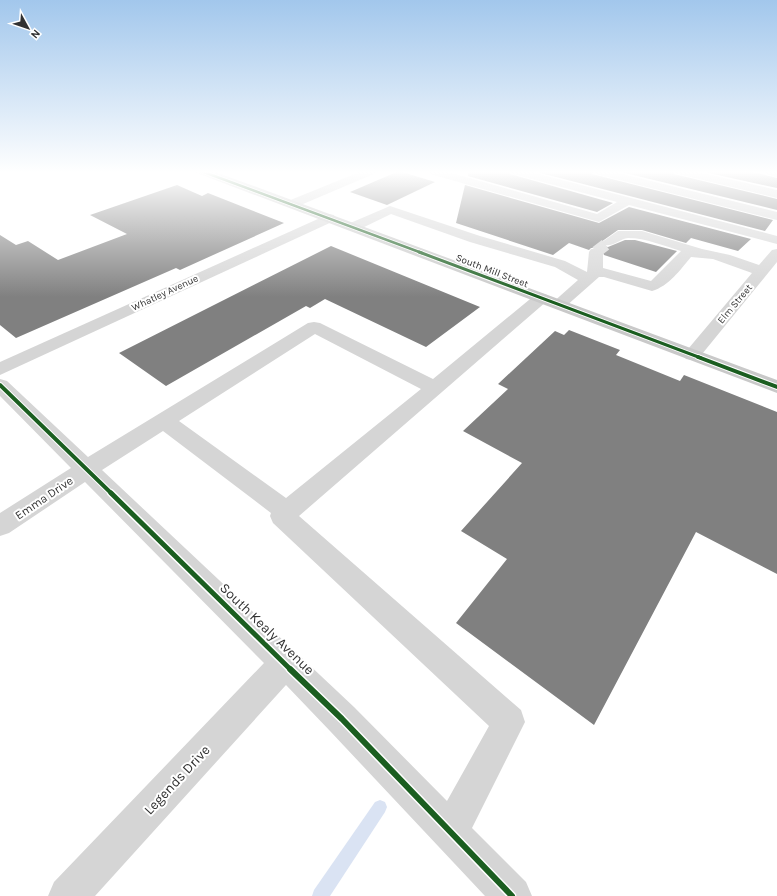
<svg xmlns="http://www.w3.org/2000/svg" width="777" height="896" viewBox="0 0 777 896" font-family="Karla,sans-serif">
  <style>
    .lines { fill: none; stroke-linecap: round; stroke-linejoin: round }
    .stream { fill: #dae3f3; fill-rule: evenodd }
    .building { fill: #808080 }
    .minor-tunnel { stroke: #d6d6d6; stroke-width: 12; stroke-dasharray: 12 6; stroke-linecap: butt }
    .minor { fill: #d5d5d5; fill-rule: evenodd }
    .major { fill: #c9c9c9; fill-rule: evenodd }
    .cycleway-far4-casing { stroke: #fff; stroke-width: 4 }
    .cycleway-far3-casing { stroke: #fff; stroke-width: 5 }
    .cycleway-far2-casing { stroke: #fff; stroke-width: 6 }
    .cycleway-far1-casing { stroke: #fff; stroke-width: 8 }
    .cycleway-casing { stroke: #fff; stroke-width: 9 }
    .cycleway-far4 { stroke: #1b5e20; stroke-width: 2.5 }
    .cycleway-far3 { stroke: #1b5e20; stroke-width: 3 }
    .cycleway-far2 { stroke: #1b5e20; stroke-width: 4 }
    .cycleway-far1 { stroke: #1b5e20; stroke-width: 5 }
    .cycleway { stroke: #1b5e20; stroke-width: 6 }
    .labels { text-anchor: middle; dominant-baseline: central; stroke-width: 4; stroke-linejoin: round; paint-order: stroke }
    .far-street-label { font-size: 10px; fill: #313131; stroke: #fff }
    .street-label { font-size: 12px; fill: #313131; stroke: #fff }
    .near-street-label { font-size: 14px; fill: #313131; stroke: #fff }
  </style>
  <rect width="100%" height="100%" fill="#fff"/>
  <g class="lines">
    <polygon class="stream" points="380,800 385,802 387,807 385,812 330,896 312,896 314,890 375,802"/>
  </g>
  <g class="building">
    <polygon points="399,171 435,182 387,205 350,192"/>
    <polygon points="469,171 508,171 510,174 613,203 597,212 468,176"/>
    <polygon points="533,171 590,171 592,174 773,220 765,231"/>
    <polygon points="617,171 672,171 674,174 777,199 777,210"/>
    <polygon points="700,171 749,171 777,178 777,188"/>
    <polygon points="177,185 202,196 208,193 284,223 180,270 176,268 16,338 0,325 0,235 16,245 28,241 58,260 127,234 90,215"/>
    <polygon points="465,185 599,223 629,207 751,239 738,251 691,238 686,243 642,230 618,230 601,242 603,246 608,247 625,240 635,240 677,251 656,272 604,255 601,248 591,248 589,250 569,243 553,255 456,223"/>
    <polygon points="331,246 480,307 426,347 325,299 310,308 306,306 166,386 119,353"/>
    <polygon points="569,330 620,350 616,355 680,381 684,375 777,412 777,574 696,532 594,725 456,623 507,559 461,531 522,463 463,431 508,389 498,384 555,331 564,335"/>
  </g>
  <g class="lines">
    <polyline class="minor-tunnel" points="596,252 609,242"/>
    <g class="minor">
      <polygon points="362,171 377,171 376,173 296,207 292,208 286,204 288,201"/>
      <polygon points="426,171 444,171 597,214 617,202 510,173 509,171 527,171 777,236 777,244 629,205 599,222 427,173"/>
      <polygon points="591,171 610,171 777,212 777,220 592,173"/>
      <polygon points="673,171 693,171 777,190 777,198 674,173"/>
      <polygon points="761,171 777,171 777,177 762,173"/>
      <path d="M390,206L480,236L565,261L587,272L589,252L591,249H601L603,252V268L651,281L681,251C664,246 646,238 628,238C619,239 614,247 604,245L602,242L618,231H642L702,249L730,255L759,265L772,250L777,249V262L698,359L692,360L686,359L683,355L752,273L713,259L691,257C680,270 669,286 652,291L604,277H599L565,307L559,309L553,307L551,304L578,280L555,267L470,242L391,214L358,230H348L346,227L348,224Z"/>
      <polygon points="329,214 334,215 335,218 334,221 0,375 0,362"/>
      <path d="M541,293L547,295L549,298L547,301L299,516L521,710L525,722L472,828L526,882L532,896H485L330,731L286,685L95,896H48L54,882L264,663L85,482L9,533L0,536V513L71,468L0,396V379L7,381L88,457L308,323L314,322L320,323L433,379L535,295ZM315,334L421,389L286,498L179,421ZM163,431L271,513L270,516L273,523L489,726L447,801L354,707L102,470Z"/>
    </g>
    <polygon class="major" points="196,171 212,171 251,185 777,380 777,393 197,173"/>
    <g class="cycleway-far4-casing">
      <polyline id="cycleway-far4" points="201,171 422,253"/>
    </g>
    <g class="cycleway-far3-casing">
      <polyline id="cycleway-far3" points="419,252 701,358"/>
    </g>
    <g class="cycleway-far2-casing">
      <g id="cycleway-far2">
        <polyline points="698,357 777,387"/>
        <polyline points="0,385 112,494"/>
      </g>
    </g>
    <g class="cycleway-far1-casing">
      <polyline id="cycleway-far1" points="111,493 291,670"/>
    </g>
    <g class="cycleway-casing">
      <polyline id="cycleway" points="290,669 342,719 512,896"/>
    </g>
    <use href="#cycleway-far4" class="cycleway-far4"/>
    <use href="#cycleway-far3" class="cycleway-far3"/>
    <use href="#cycleway-far2" class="cycleway-far2"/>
    <use href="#cycleway-far1" class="cycleway-far1"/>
    <use href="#cycleway" class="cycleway"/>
  </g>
  <linearGradient id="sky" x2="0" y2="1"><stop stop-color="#a2c7ec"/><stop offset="0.58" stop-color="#fff"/><stop offset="1" stop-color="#fff" stop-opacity="0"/></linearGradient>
  <rect width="777" height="297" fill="url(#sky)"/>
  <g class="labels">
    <g class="far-street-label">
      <text transform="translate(492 271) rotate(21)">South Mill Street</text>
      <text transform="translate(165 293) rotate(-25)">Whatley Avenue</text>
      <text transform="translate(735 304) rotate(-50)">Elm Street</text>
    </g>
    <g class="street-label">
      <text transform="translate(44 498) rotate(-34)">Emma Drive</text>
    </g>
    <g class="near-street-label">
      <text transform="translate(267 629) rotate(44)">South Kealy Avenue</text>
      <text transform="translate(177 780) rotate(-47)">Legends Drive</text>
    </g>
  </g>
  <g transform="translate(28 28) rotate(130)" stroke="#ffffff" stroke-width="3" paint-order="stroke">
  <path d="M0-3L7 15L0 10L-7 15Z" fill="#313131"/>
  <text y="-6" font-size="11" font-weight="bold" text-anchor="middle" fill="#313131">N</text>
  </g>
</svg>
